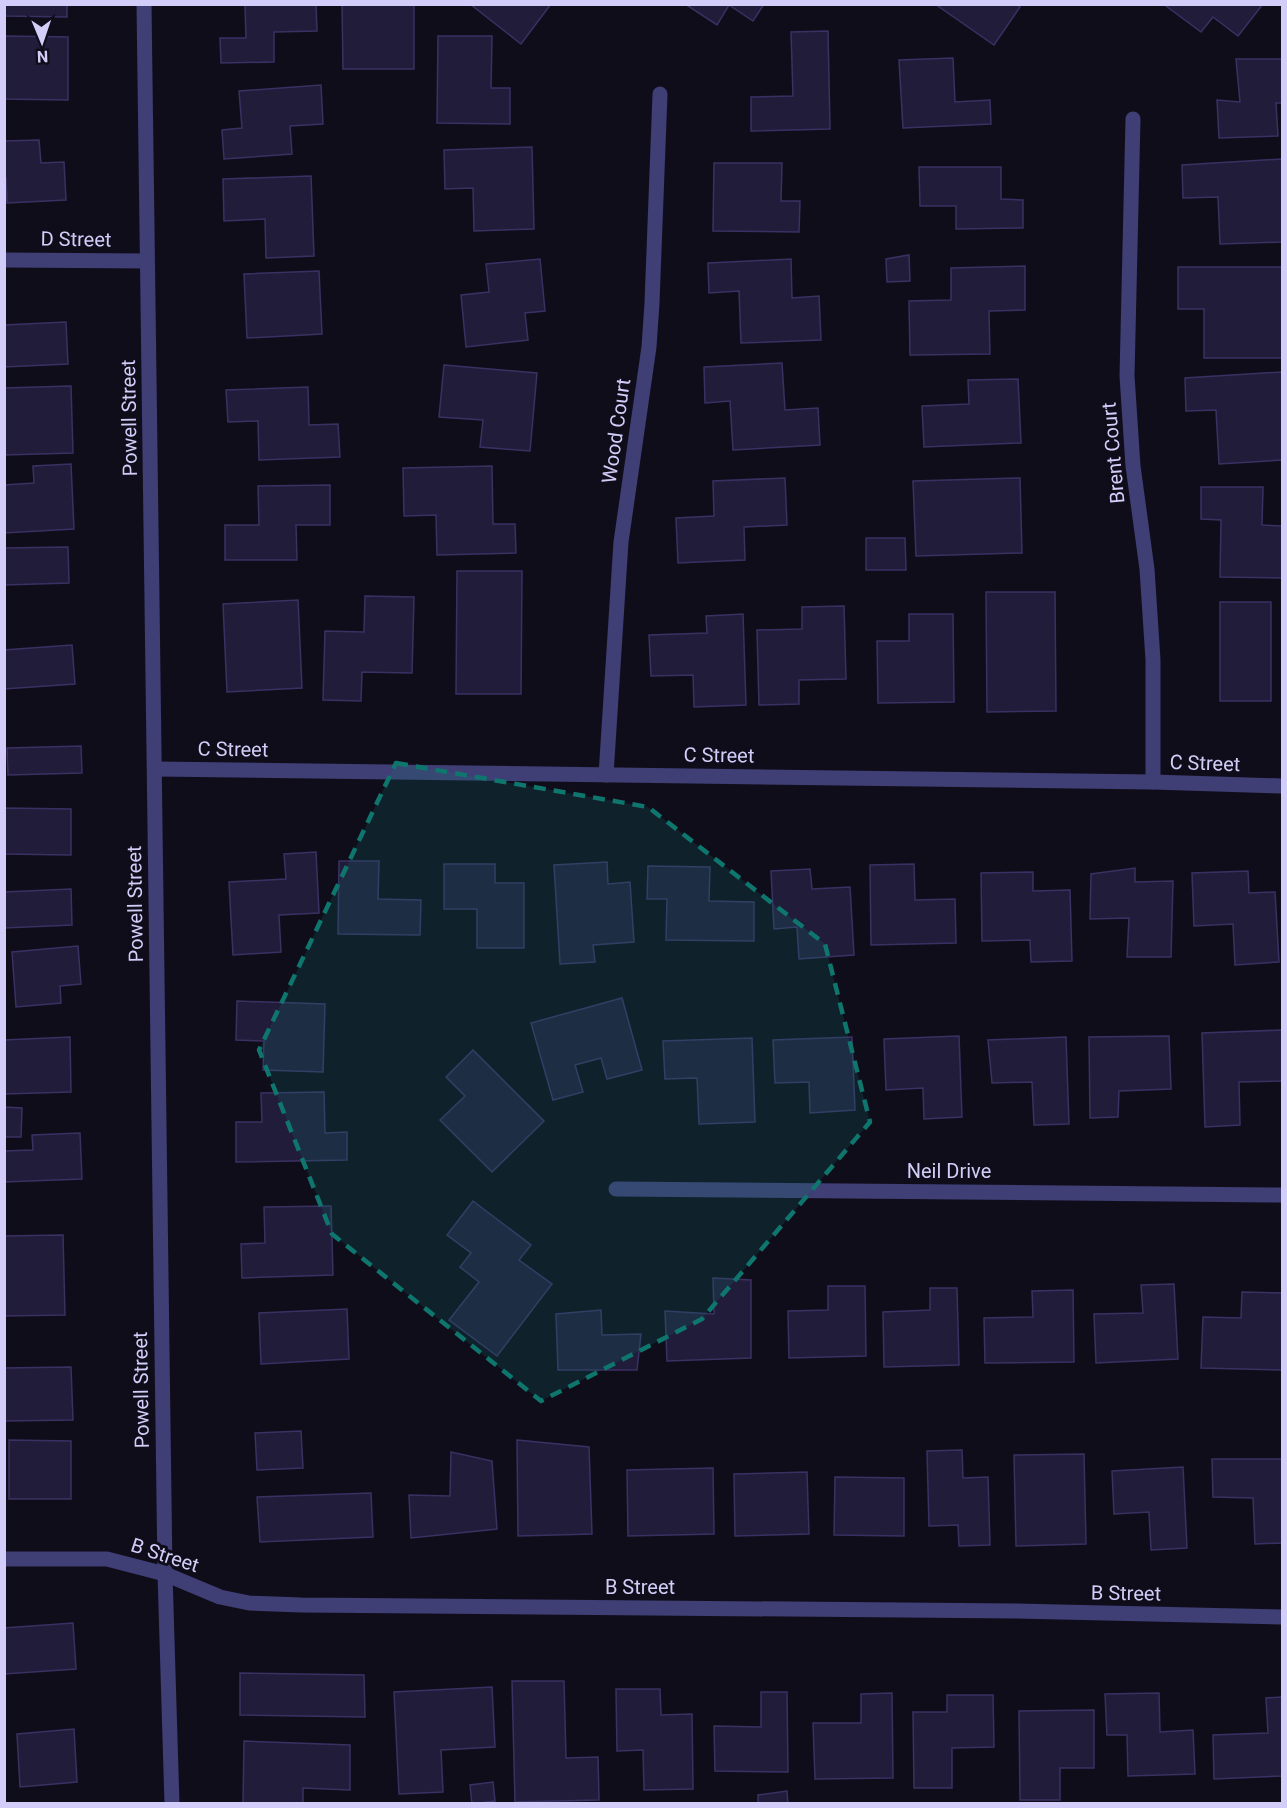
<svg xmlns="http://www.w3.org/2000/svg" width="1287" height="1808" viewBox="0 0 1287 1808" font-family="Roboto,sans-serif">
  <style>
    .building { fill: #211c3a; stroke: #3a3163; stroke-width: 1.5 }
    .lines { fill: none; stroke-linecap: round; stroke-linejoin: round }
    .street { stroke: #3f3e75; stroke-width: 15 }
    .marked { fill: #0f766e; fill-opacity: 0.2; stroke: #0f766e; stroke-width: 4.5; stroke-dasharray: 12 8; stroke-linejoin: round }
    .labels { text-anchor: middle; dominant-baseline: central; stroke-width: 6; stroke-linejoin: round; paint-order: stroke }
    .street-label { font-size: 20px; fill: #d2cef9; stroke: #100d1b }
  </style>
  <rect width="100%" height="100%" fill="#100d1b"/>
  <g class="building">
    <polygon points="4,4 67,4 67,17 4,16"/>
    <polygon points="245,4 316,4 317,31 274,32 274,62 221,63 220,38 246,38"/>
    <polygon points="342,4 414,4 414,69 343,69"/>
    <polygon points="470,4 551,4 521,44"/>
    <polygon points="685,4 764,4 753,21 729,5 717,25"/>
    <polygon points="935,4 1016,4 1020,7 994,45"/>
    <polygon points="1168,4 1263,4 1238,36 1213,17 1201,32 1166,6"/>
    <polygon points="828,31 830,129 751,131 751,97 793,96 791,32"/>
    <polygon points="4,36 68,37 68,100 4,99"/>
    <polygon points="438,36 492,36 491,88 510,88 510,124 437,123"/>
    <polygon points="953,58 955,102 990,100 991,124 903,128 899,60"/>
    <polygon points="1236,59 1282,59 1282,103 1276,103 1278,136 1219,138 1217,100 1240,102"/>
    <polygon points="321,85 323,124 290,126 292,154 224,159 222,130 242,128 239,91"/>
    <polygon points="39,140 41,163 64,162 66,200 7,203 6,178 4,178 4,141"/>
    <polygon points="532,147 534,229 474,231 473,188 445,189 444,150"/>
    <polygon points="1282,159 1282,242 1220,244 1218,197 1183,198 1182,165"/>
    <polygon points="714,163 782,163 781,201 800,201 799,232 713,231"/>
    <polygon points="919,167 1001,167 1001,199 1023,200 1023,228 956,229 956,206 920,206"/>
    <polygon points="311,176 314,256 266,258 265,219 224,221 223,179"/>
    <polygon points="909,255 910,281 887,282 886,259"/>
    <polygon points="540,259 545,311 525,313 528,340 466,347 461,295 489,292 486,264"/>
    <polygon points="791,259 792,298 819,296 821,340 741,343 739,291 709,293 708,263"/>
    <polygon points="1025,266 1025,310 989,311 990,354 910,355 909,301 951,300 951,268"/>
    <polygon points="1178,267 1282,267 1282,358 1204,358 1204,309 1178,309"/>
    <polygon points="319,271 322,334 247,338 244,274"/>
    <polygon points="66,322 68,364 4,367 4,325"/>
    <polygon points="782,363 785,410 818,408 820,445 733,450 730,401 705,403 704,367"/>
    <polygon points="444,365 537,373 530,451 480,447 483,420 439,417"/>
    <polygon points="1282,372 1282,460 1219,464 1216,410 1186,411 1185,378"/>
    <polygon points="1018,379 1021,443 924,447 922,406 969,404 968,380"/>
    <polygon points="71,386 73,453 4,455 4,388"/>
    <polygon points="308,387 309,425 338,424 340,457 259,460 258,421 228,422 226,390"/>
    <polygon points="71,464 74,529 4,533 4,485 34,483 33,466"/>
    <polygon points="492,466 493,524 515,524 516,553 437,555 436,515 404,516 403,468"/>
    <polygon points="785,478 787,525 744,527 745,560 678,563 676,518 714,516 713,481"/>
    <polygon points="1020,478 1022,553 916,556 913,481"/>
    <polygon points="330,485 330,525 296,525 297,560 225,560 225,525 259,525 258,486"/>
    <polygon points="1201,487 1263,487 1262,525 1282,526 1282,578 1220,577 1221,520 1201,519"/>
    <polygon points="866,538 905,538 906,570 866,570"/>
    <polygon points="68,547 69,583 4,585 4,548"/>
    <polygon points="457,571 522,571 521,694 456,694"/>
    <polygon points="986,592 1055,592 1056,711 987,712"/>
    <polygon points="365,596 414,597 412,673 362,672 361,701 323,700 325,631 364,632"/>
    <polygon points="298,600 302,688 227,692 223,604"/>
    <rect x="1220" y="602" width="51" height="99"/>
    <polygon points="844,606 846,679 799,680 799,704 759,705 757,630 802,629 802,607"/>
    <polygon points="743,614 746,705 694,707 693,675 651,676 649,635 707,633 706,616"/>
    <polygon points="909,614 953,614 954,702 878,703 877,641 909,641"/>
    <polygon points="72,645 75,684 4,689 4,650"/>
    <polygon points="81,746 82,773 8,775 7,748"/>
    <polygon points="4,808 71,809 71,855 4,854"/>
    <polygon points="316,852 319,913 279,915 281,952 233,955 229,882 286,879 284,854"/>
    <polygon points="339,861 379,861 378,899 421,900 420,935 338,934"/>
    <polygon points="607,862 608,884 630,882 634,942 593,945 595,962 560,964 554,865"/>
    <polygon points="444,864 495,864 495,883 524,883 524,948 477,948 477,909 444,909"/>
    <polygon points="914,864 915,900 955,899 956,943 871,945 870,865"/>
    <polygon points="648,866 710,867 709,901 754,902 754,941 666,940 667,899 647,899"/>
    <polygon points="1135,868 1135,882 1173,881 1171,957 1127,957 1129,918 1090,919 1091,874"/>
    <polygon points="810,869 812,889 850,887 854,955 799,959 797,927 774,929 771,871"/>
    <polygon points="1248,871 1249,893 1275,892 1279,962 1235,965 1233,924 1194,926 1192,873"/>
    <polygon points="1033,872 1033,891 1070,890 1072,961 1031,962 1030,940 982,941 981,873"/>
    <polygon points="71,889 72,925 4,928 4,892"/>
    <polygon points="78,946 81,984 60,986 61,1003 16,1007 12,952"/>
    <polygon points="622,998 642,1070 607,1079 601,1058 575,1065 583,1092 553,1100 531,1023"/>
    <polygon points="237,1001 325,1004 323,1072 263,1070 264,1041 236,1040"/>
    <polygon points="1282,1030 1282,1081 1239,1082 1240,1125 1205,1127 1202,1033"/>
    <polygon points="959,1036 962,1117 924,1119 923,1088 886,1090 884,1039"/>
    <polygon points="1169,1036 1171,1089 1119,1091 1118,1117 1090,1118 1089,1037"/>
    <polygon points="70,1037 71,1092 4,1094 4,1040"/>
    <polygon points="852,1037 855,1110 810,1113 809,1082 775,1083 773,1040"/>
    <polygon points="1066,1037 1069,1124 1034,1125 1032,1082 992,1083 988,1040"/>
    <polygon points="752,1038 755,1122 699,1124 697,1078 665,1079 663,1041"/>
    <polygon points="473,1050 544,1121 492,1172 440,1120 465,1096 446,1077"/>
    <polygon points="324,1092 325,1133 347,1132 347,1160 236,1162 236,1122 262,1122 261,1093"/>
    <polygon points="4,1107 22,1108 21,1137 4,1137"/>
    <polygon points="80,1133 82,1179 4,1182 4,1151 33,1150 32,1135"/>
    <polygon points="473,1201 531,1245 519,1260 552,1284 497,1356 449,1320 479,1282 460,1267 471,1253 447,1235"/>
    <polygon points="331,1206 333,1275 242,1278 241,1244 265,1243 264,1207"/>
    <polygon points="63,1235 65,1315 4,1316 4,1236"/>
    <polygon points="713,1278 751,1280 751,1358 667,1361 665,1311 714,1314"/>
    <polygon points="1174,1284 1178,1359 1096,1363 1094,1314 1143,1313 1141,1285"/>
    <polygon points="828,1286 865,1286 866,1356 789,1358 788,1311 828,1310"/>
    <polygon points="930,1288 957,1288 959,1365 884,1367 883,1312 930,1310"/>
    <polygon points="1073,1290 1074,1362 985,1363 984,1318 1033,1317 1032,1291"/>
    <polygon points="1242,1292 1282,1293 1282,1370 1201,1368 1203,1317 1241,1318"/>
    <polygon points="347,1309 349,1359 261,1364 259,1313"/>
    <polygon points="601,1310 602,1335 641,1334 637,1370 558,1370 556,1314"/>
    <polygon points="71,1367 73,1420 4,1421 4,1368"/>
    <polygon points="301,1431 303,1468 257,1470 255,1433"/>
    <polygon points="9,1440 71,1441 71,1499 9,1499"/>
    <polygon points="517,1440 589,1447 592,1534 518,1536"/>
    <polygon points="962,1450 963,1478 988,1477 990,1545 959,1546 958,1525 929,1526 927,1451"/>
    <polygon points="451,1452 492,1461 497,1529 411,1538 409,1495 450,1496"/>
    <polygon points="1084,1454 1086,1544 1016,1546 1014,1455"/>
    <polygon points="1212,1459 1282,1459 1282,1543 1255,1544 1253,1498 1213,1497"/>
    <polygon points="1183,1467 1187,1548 1151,1550 1149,1512 1114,1514 1112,1471"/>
    <polygon points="713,1468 714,1534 628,1536 627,1470"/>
    <polygon points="807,1472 809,1534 735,1536 734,1474"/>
    <polygon points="835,1477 904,1478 904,1536 834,1535"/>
    <polygon points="371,1493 373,1537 260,1542 257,1497"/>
    <polygon points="73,1623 76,1669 4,1674 4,1628"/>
    <polygon points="240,1673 364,1675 365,1717 240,1715"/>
    <polygon points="512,1681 564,1681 566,1758 598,1757 599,1800 515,1802"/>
    <polygon points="492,1687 495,1747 441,1750 443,1792 399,1794 394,1692"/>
    <polygon points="616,1689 660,1689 661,1715 692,1714 693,1789 644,1790 643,1750 617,1751"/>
    <polygon points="761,1692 787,1692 788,1772 715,1771 714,1726 761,1727"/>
    <polygon points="892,1693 893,1778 815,1779 813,1723 861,1723 861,1694"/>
    <polygon points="1159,1693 1160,1732 1193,1730 1195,1774 1128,1776 1127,1735 1107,1735 1105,1694"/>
    <polygon points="947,1695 993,1695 994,1747 952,1748 952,1788 914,1788 913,1712 947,1712"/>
    <polygon points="1282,1697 1282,1776 1214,1779 1213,1735 1268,1733 1266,1698"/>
    <polygon points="1094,1710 1094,1768 1060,1768 1060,1800 1020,1800 1019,1711"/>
    <polygon points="74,1729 77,1782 20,1787 17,1734"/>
    <polygon points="244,1741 350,1745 350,1790 303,1788 303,1804 243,1804"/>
    <polygon points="493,1782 495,1801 472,1804 470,1785"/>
    <polygon points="787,1791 788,1804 758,1804 758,1795"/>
  </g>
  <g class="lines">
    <g class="street">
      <polyline points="144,4 165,1574 172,1804"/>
      <polyline points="1133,119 1127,376 1133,466 1147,569 1153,660 1153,782"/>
      <polyline points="4,260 147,261"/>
      <polyline points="155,769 1153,782 1282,786"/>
      <polyline points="606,775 621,542 649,347 652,303 660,94"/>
      <polyline points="616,1189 1282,1195"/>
      <polyline points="4,1559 107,1559 165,1574 220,1597 249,1603 301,1605 1016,1611 1282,1617"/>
    </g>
  </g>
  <path class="marked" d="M396,763L648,807L825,944L870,1122L702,1319L541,1401L332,1234L259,1050Z"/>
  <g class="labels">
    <g class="street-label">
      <text transform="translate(76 239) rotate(1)">D Street</text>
      <text transform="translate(129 418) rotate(-91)">Powell Street</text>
      <text transform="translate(616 431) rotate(-82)">Wood Court</text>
      <text transform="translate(1113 453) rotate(-95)">Brent Court</text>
      <text transform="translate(233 749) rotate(1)">C Street</text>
      <text transform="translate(719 755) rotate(1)">C Street</text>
      <text transform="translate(1205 763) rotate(2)">C Street</text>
      <text transform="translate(135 904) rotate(-91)">Powell Street</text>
      <text x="949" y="1171">Neil Drive</text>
      <text transform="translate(141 1390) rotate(-91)">Powell Street</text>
      <text transform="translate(165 1555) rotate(18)">B Street</text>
      <text x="640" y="1587">B Street</text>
      <text transform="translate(1126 1593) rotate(1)">B Street</text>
    </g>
  </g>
  <rect width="1287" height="1808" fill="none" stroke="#d2cef9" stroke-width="12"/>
  <g transform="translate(42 42) rotate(178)" stroke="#100d1b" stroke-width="4.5" paint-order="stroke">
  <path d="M0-4.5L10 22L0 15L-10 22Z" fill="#d2cef9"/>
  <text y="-9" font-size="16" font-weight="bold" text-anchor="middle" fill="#d2cef9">N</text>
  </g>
</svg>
